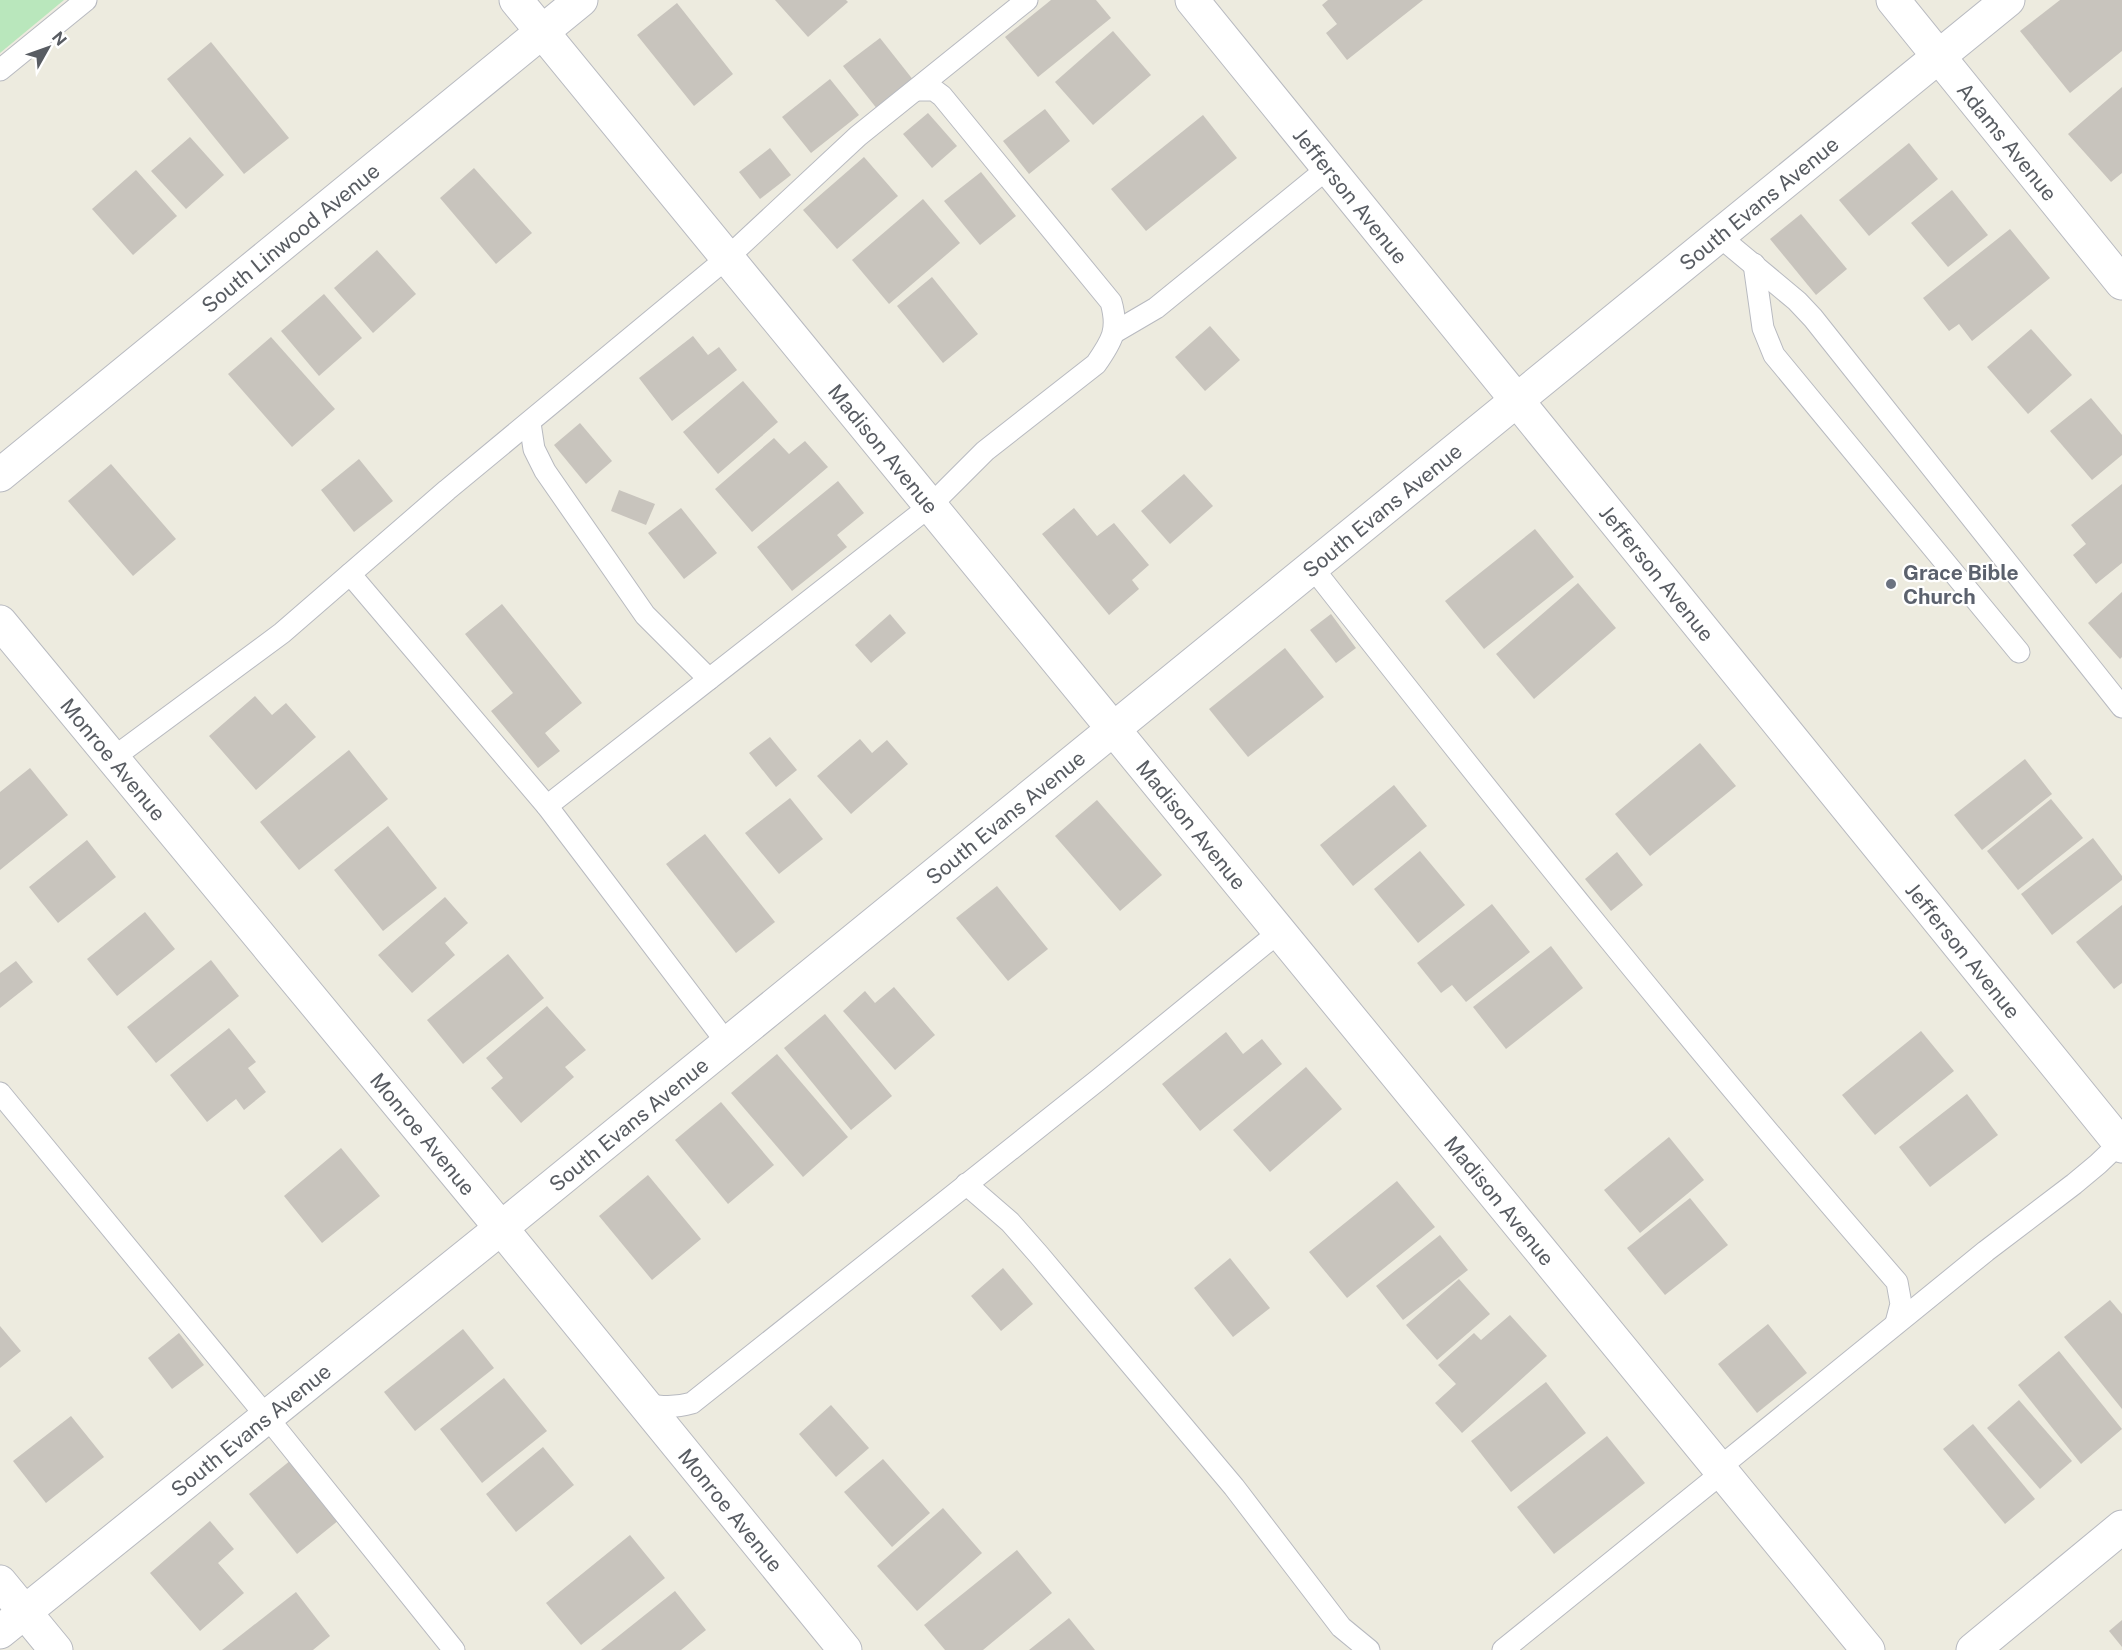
<svg xmlns="http://www.w3.org/2000/svg" width="2122" height="1650" viewBox="0 0 2122 1650" font-family="'Public Sans',sans-serif">
  <style>
    .green { fill: #b9e7bc }
    .building { fill: #c8c4bd }
    .lines { fill: none; stroke-linecap: round; stroke-linejoin: round }
    .service-casing { stroke: #b8bac0; stroke-width: 23 }
    .minor-casing { stroke: #b8bac0; stroke-width: 35 }
    .service { stroke: #fff; stroke-width: 21 }
    .minor { stroke: #fff; stroke-width: 33 }
    .worship-dot { fill: #6b7280; stroke: #fff; stroke-width: 2 }
    .labels { text-anchor: middle; dominant-baseline: central; stroke-width: 4.5; stroke-linejoin: round; paint-order: stroke }
    .street-label { font-size: 21px; fill: #585c62; stroke: #fff }
    .worship-label { font-size: 21px; font-weight: bold; fill: #5b616d; stroke: #fff; text-anchor: start }
  </style>
  <rect width="100%" height="100%" fill="#edebdf"/>
  <polygon class="green" points="0,0 64,0 0,53"/>
  <g class="building">
    <polygon points="775,0 846,0 848,2 808,37"/>
    <polygon points="1051,0 1096,0 1111,18 1038,77 1005,37"/>
    <polygon points="1328,0 1423,0 1347,60 1326,33 1337,24 1322,5"/>
    <polygon points="2060,0 2122,0 2122,51 2070,93 2020,31"/>
    <polygon points="677,3 733,74 694,106 637,35"/>
    <polygon points="1113,31 1151,75 1093,125 1055,82"/>
    <polygon points="880,38 914,81 878,110 843,66"/>
    <polygon points="211,42 289,138 244,174 167,79"/>
    <polygon points="830,79 859,115 811,153 782,117"/>
    <polygon points="2122,87 2122,173 2111,182 2068,134"/>
    <polygon points="1045,109 1070,141 1029,174 1003,141"/>
    <polygon points="928,113 957,146 932,168 903,134"/>
    <polygon points="1203,115 1237,158 1146,231 1111,189"/>
    <polygon points="190,137 224,175 186,209 151,171"/>
    <polygon points="1909,143 1938,179 1869,236 1839,200"/>
    <polygon points="770,148 791,175 760,199 739,172"/>
    <polygon points="864,157 898,196 837,249 803,210"/>
    <polygon points="474,168 532,233 496,264 440,198"/>
    <polygon points="136,170 177,216 133,255 92,209"/>
    <polygon points="981,172 1016,216 980,245 944,201"/>
    <polygon points="1952,190 1988,235 1948,267 1911,223"/>
    <polygon points="923,199 960,243 889,304 852,260"/>
    <polygon points="1801,214 1847,269 1816,295 1770,239"/>
    <polygon points="2010,229 2050,278 1972,341 1959,324 1949,331 1923,298"/>
    <polygon points="377,250 416,294 373,333 334,288"/>
    <polygon points="932,277 978,334 943,363 897,306"/>
    <polygon points="324,294 362,338 319,376 281,331"/>
    <polygon points="1210,326 1240,360 1205,391 1175,357"/>
    <polygon points="2031,329 2072,375 2028,414 1987,367"/>
    <polygon points="693,336 708,355 719,347 737,370 672,421 639,378"/>
    <polygon points="271,337 335,409 292,447 228,374"/>
    <polygon points="743,381 778,422 718,474 683,432"/>
    <polygon points="2091,398 2122,435 2122,455 2092,480 2050,431"/>
    <polygon points="580,423 612,461 586,484 554,445"/>
    <polygon points="774,438 789,454 805,441 828,467 752,532 715,489"/>
    <polygon points="359,459 393,501 354,532 321,490"/>
    <polygon points="111,464 176,539 133,576 68,501"/>
    <polygon points="1184,474 1213,506 1170,544 1141,511"/>
    <polygon points="838,481 864,513 837,535 847,547 792,591 757,547"/>
    <polygon points="2122,484 2122,563 2096,584 2073,555 2086,544 2071,525"/>
    <polygon points="619,490 655,504 646,525 611,511"/>
    <polygon points="681,508 717,553 684,579 648,533"/>
    <polygon points="1074,508 1097,536 1114,523 1149,565 1132,580 1139,589 1109,615 1042,534"/>
    <polygon points="1535,529 1574,577 1484,649 1445,601"/>
    <polygon points="1578,583 1616,628 1534,699 1496,654"/>
    <polygon points="2122,592 2122,657 2120,659 2088,623"/>
    <polygon points="502,604 582,703 545,733 560,751 538,768 491,711 513,693 465,634"/>
    <polygon points="890,614 906,633 871,663 855,645"/>
    <polygon points="1331,614 1356,648 1336,663 1310,630"/>
    <polygon points="1285,648 1324,697 1248,757 1209,709"/>
    <polygon points="255,696 272,715 286,703 316,737 256,790 209,736"/>
    <polygon points="770,737 797,770 776,787 749,753"/>
    <polygon points="860,739 872,753 887,740 908,764 851,814 817,776"/>
    <polygon points="1700,743 1736,786 1650,856 1615,814"/>
    <polygon points="349,750 388,799 299,870 260,822"/>
    <polygon points="2025,759 2052,794 1982,850 1954,815"/>
    <polygon points="30,768 68,815 0,870 0,792"/>
    <polygon points="1394,785 1427,826 1353,886 1320,845"/>
    <polygon points="790,798 823,839 779,874 745,833"/>
    <polygon points="2051,799 2083,838 2018,890 1987,851"/>
    <polygon points="1097,800 1162,875 1120,911 1055,836"/>
    <polygon points="388,826 437,888 383,931 334,870"/>
    <polygon points="705,834 775,922 736,953 666,864"/>
    <polygon points="2093,838 2122,876 2122,880 2052,935 2021,894"/>
    <polygon points="87,840 116,877 58,923 29,887"/>
    <polygon points="1420,851 1465,905 1418,943 1374,889"/>
    <polygon points="1617,852 1643,885 1611,911 1585,879"/>
    <polygon points="997,886 1048,949 1008,981 956,918"/>
    <polygon points="445,897 468,923 445,943 455,955 412,993 378,955"/>
    <polygon points="1492,904 1530,952 1466,1002 1452,985 1441,993 1417,963"/>
    <polygon points="2122,905 2122,983 2114,989 2076,942"/>
    <polygon points="145,912 175,949 117,996 87,959"/>
    <polygon points="1551,946 1583,988 1506,1049 1473,1007"/>
    <polygon points="508,954 544,998 463,1064 427,1020"/>
    <polygon points="211,960 239,996 156,1063 127,1027"/>
    <polygon points="16,961 33,982 0,1008 0,973"/>
    <polygon points="894,987 935,1035 895,1070 843,1011 865,991 875,1003"/>
    <polygon points="547,1006 586,1050 565,1067 574,1077 521,1123 491,1088 503,1078 486,1058"/>
    <polygon points="825,1014 892,1096 851,1130 784,1048"/>
    <polygon points="229,1028 256,1062 248,1068 266,1092 244,1110 236,1099 207,1122 170,1075"/>
    <polygon points="1921,1031 1954,1071 1875,1135 1842,1095"/>
    <polygon points="1226,1032 1243,1054 1262,1039 1282,1064 1200,1131 1162,1084"/>
    <polygon points="777,1054 848,1137 803,1177 731,1093"/>
    <polygon points="1306,1067 1342,1109 1270,1172 1233,1130"/>
    <polygon points="1967,1094 1998,1135 1930,1187 1899,1147"/>
    <polygon points="721,1102 774,1165 728,1204 675,1140"/>
    <polygon points="1669,1137 1704,1180 1640,1233 1604,1190"/>
    <polygon points="341,1148 380,1196 322,1243 284,1196"/>
    <polygon points="648,1175 701,1239 652,1280 599,1216"/>
    <polygon points="1397,1181 1435,1227 1347,1298 1309,1252"/>
    <polygon points="1690,1198 1728,1245 1665,1295 1627,1248"/>
    <polygon points="1440,1235 1468,1270 1403,1320 1376,1286"/>
    <polygon points="1230,1258 1270,1308 1233,1337 1194,1288"/>
    <polygon points="1003,1268 1033,1304 1001,1331 971,1296"/>
    <polygon points="1459,1279 1490,1314 1437,1360 1406,1325"/>
    <polygon points="2110,1300 2122,1314 2122,1409 2064,1337"/>
    <polygon points="1510,1315 1547,1356 1462,1433 1435,1403 1456,1384 1438,1365 1474,1333 1481,1340"/>
    <polygon points="1768,1324 1807,1373 1757,1413 1718,1364"/>
    <polygon points="0,1326 21,1351 0,1368"/>
    <polygon points="463,1329 494,1368 415,1431 384,1392"/>
    <polygon points="179,1333 204,1365 172,1389 148,1358"/>
    <polygon points="2059,1351 2122,1429 2081,1464 2018,1385"/>
    <polygon points="504,1378 547,1431 482,1483 440,1429"/>
    <polygon points="1546,1382 1586,1433 1511,1492 1471,1441"/>
    <polygon points="2019,1400 2072,1461 2040,1489 1987,1428"/>
    <polygon points="831,1405 869,1448 836,1477 799,1434"/>
    <polygon points="71,1416 104,1457 46,1503 13,1461"/>
    <polygon points="1973,1424 2035,1499 2005,1524 1943,1449"/>
    <polygon points="1607,1436 1645,1483 1554,1554 1517,1507"/>
    <polygon points="543,1447 574,1485 516,1532 486,1494"/>
    <polygon points="883,1459 930,1513 892,1547 844,1492"/>
    <polygon points="291,1460 339,1520 297,1554 249,1494"/>
    <polygon points="943,1508 982,1553 917,1611 877,1566"/>
    <polygon points="210,1521 234,1549 218,1563 244,1593 200,1631 150,1573"/>
    <polygon points="630,1535 665,1578 581,1645 546,1603"/>
    <polygon points="1017,1550 1052,1593 983,1650 945,1650 924,1625"/>
    <polygon points="675,1591 706,1630 681,1650 601,1650"/>
    <polygon points="296,1592 330,1636 313,1650 222,1650"/>
    <polygon points="1069,1618 1095,1650 1029,1650"/>
    <polygon points="2122,1620 2122,1647 2109,1631"/>
  </g>
  <g class="lines">
    <g class="service-casing">
      <g id="service">
        <polyline points="0,70 86,0"/>
        <polyline points="1719,236 1797,301 1813,318 2122,707"/>
        <polyline points="1754,264 1763,328 1774,355 2019,652"/>
        <polyline points="1115,332 1156,308 1328,168"/>
        <polyline points="530,423 534,449 545,471 645,615 709,679"/>
        <path d="M1312,567C1502,809 1695,1050 1897,1282L1901,1304L1896,1323"/>
        <polyline points="350,574 547,806 727,1043"/>
        <polyline points="113,758 282,633 447,490 727,258 858,136 1027,0"/>
        <path d="M547,806L930,506L985,451L1096,364C1112,341 1119,330 1111,302L942,96L934,90H916"/>
        <polyline points="0,1093 267,1417 454,1650"/>
        <polyline points="966,1184 1010,1222 1039,1255 1234,1487 1341,1627 1369,1650"/>
        <path d="M644,1404C662,1407 674,1408 692,1403L1098,1080L1279,932"/>
        <polyline points="1719,1468 1986,1251 2074,1184 2098,1164 2122,1141"/>
        <polyline points="1503,1650 1723,1472"/>
      </g>
    </g>
    <g class="minor-casing">
      <g id="minor">
        <path id="s1" d="M516,0L1868,1650"/>
        <path id="s2" d="M1192,0L2122,1146"/>
        <path id="s3" d="M1893,0L2122,283"/>
        <path id="s4" d="M0,475L581,0"/>
        <path id="s5" d="M0,622L501,1228L845,1650"/>
        <polyline points="0,1582 56,1650"/>
        <path id="s6" d="M0,1632L501,1228L2008,0"/>
        <polyline points="1973,1650 2122,1527"/>
      </g>
    </g>
    <use href="#service" class="service"/>
    <use href="#minor" class="minor"/>
  </g>
  <circle class="worship-dot" cx="1891" cy="584" r="6"/>
  <g class="labels">
    <g class="street-label">
      <text stroke="none"><textPath href="#s3" startOffset="182">Adams Avenue</textPath></text>
      <text stroke="none"><textPath href="#s2" startOffset="252">Jefferson Avenue</textPath></text>
      <text stroke="none"><textPath href="#s6" startOffset="2266">South Evans Avenue</textPath></text>
      <text stroke="none"><textPath href="#s4" startOffset="375">South Linwood Avenue</textPath></text>
      <text stroke="none"><textPath href="#s1" startOffset="580">Madison Avenue</textPath></text>
      <text stroke="none"><textPath href="#s6" startOffset="1780">South Evans Avenue</textPath></text>
      <text stroke="none"><textPath href="#s2" startOffset="738">Jefferson Avenue</textPath></text>
      <text stroke="none"><textPath href="#s5" startOffset="178">Monroe Avenue</textPath></text>
      <text stroke="none"><textPath href="#s6" startOffset="1294">South Evans Avenue</textPath></text>
      <text stroke="none"><textPath href="#s1" startOffset="1066">Madison Avenue</textPath></text>
      <text stroke="none"><textPath href="#s2" startOffset="1224">Jefferson Avenue</textPath></text>
      <text stroke="none"><textPath href="#s6" startOffset="808">South Evans Avenue</textPath></text>
      <text stroke="none"><textPath href="#s5" startOffset="664">Monroe Avenue</textPath></text>
      <text stroke="none"><textPath href="#s1" startOffset="1552">Madison Avenue</textPath></text>
      <text stroke="none"><textPath href="#s6" startOffset="322">South Evans Avenue</textPath></text>
      <text stroke="none"><textPath href="#s5" startOffset="1150">Monroe Avenue</textPath></text>
    </g>
    <g class="worship-label">
      <text x="1903" y="572">Grace Bible<tspan x="1903" dy="24">Church</tspan></text>
    </g>
  </g>
  <g transform="translate(48 48) rotate(50)" stroke="#ffffff" stroke-width="4.5" paint-order="stroke">
  <path d="M0-4.5L10 22L0 15L-10 22Z" fill="#585c62"/>
  <text y="-9" font-size="16" font-weight="bold" text-anchor="middle" fill="#585c62">N</text>
  </g>
</svg>
